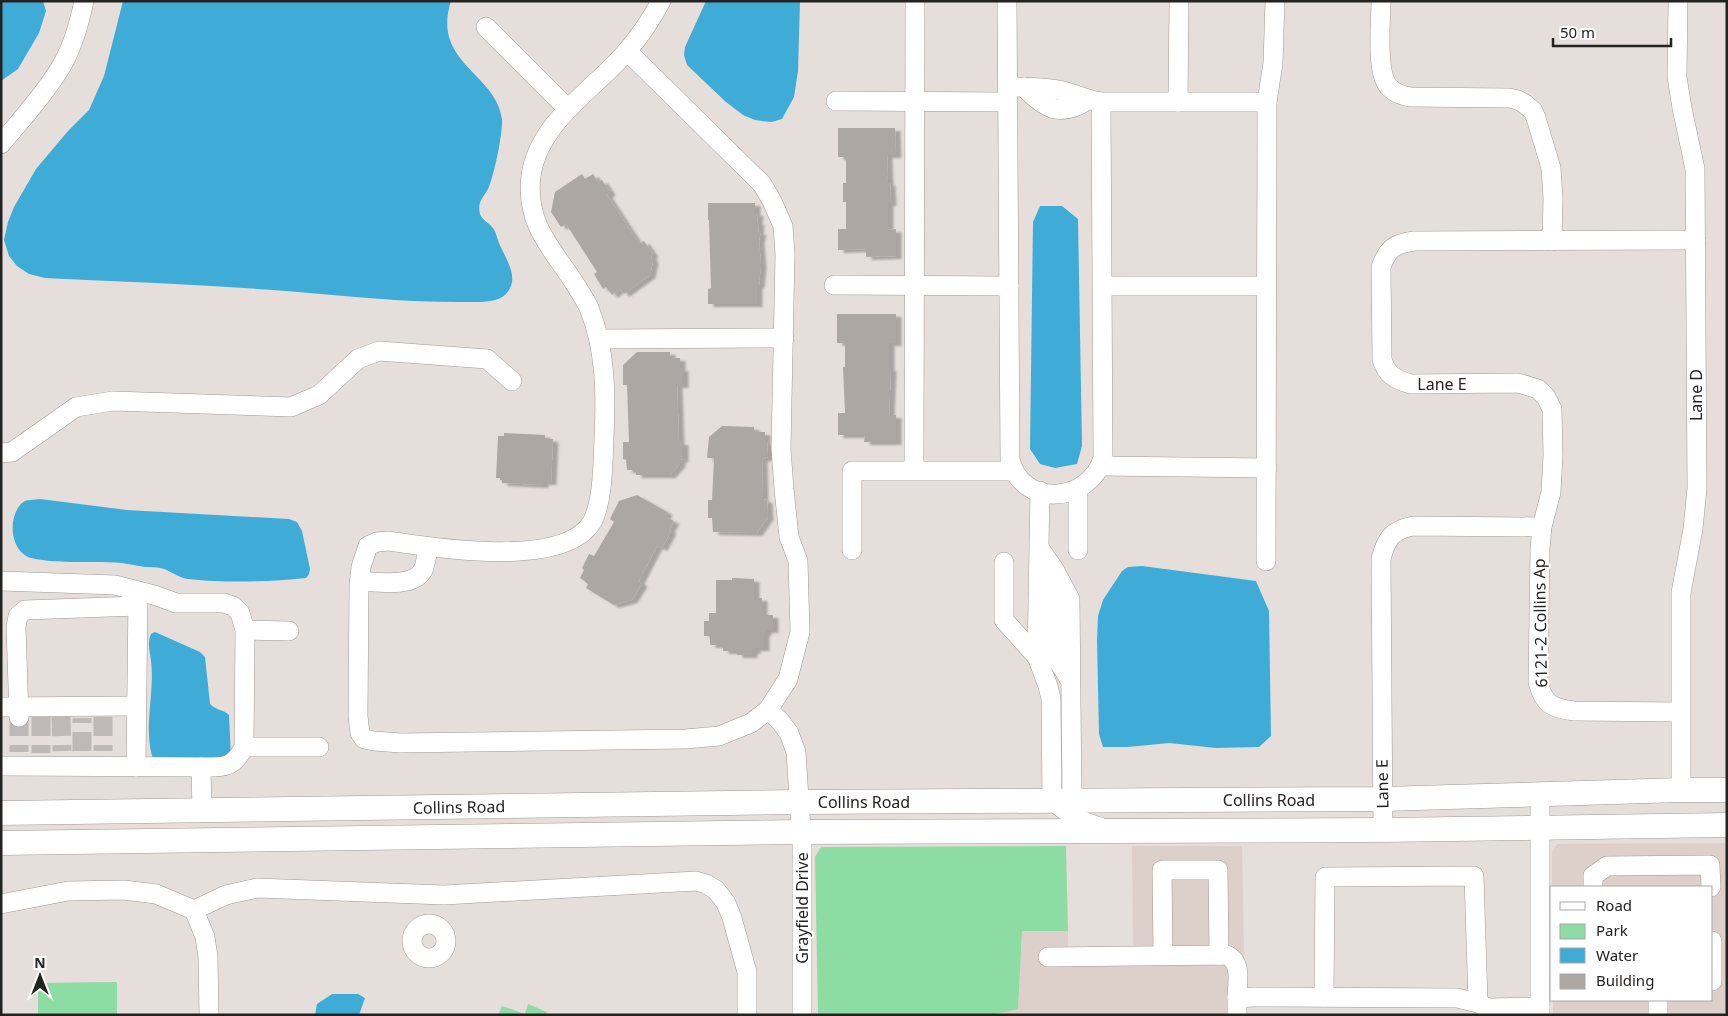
<svg xmlns="http://www.w3.org/2000/svg" width="1728" height="1016" viewBox="0 0 1728 1016" font-family="'Noto Sans',sans-serif">
  <style>
    .built { fill: #ddcfc9 }
    .green { fill: #8cdca3 }
    .water { fill: #3eacd7 }
    .building { fill: #ada7a4; filter: url(#shadow) }
    .lines { fill: none; stroke-linecap: round; stroke-linejoin: round }
    .minor-tunnel { stroke: #beb8b6; stroke-width: 19; stroke-dasharray: 19 9; stroke-linecap: butt }
    .minor-casing { stroke: #9f9996; stroke-width: 20 }
    .major-casing { stroke: #9f9996; stroke-width: 25 }
    .minor { stroke: #fff; stroke-width: 19 }
    .major { stroke: #fff; stroke-width: 24 }
    .labels { text-anchor: middle; dominant-baseline: central; stroke-width: 4.5; stroke-linejoin: round; paint-order: stroke }
    .street-label { font-size: 16px; fill: #242221; stroke: #fff }
  </style>
  <defs>
    <filter id="shadow"><feDropShadow dx="5.5" dy="3" stdDeviation="1" flood-color="#0004"/></filter>
  </defs>
  <rect width="100%" height="100%" fill="#e5dedb"/>
  <g class="built">
    <polygon points="1727,843 1727,1015 1553,1015 1553,1000 1712,1000 1712,887 1552,887 1552,853 1557,844"/>
    <polygon points="1132,846 1242,846 1245,1015 991,1015 1018,1009 1022,931 1068,931 1068,949 1133,948"/>
  </g>
  <g class="green">
    <polygon points="1066,846 1068,931 1022,931 1018,1009 991,1015 818,1015 815,857 821,847"/>
    <polygon points="117,982 117,1015 38,1015 38,983"/>
    <polygon points="528,1004 547,1012 546,1015 498,1015 502,1006 525,1014"/>
  </g>
  <g class="water">
    <polygon points="1,1 43,1 46,11 39,33 18,69 1,81"/>
    <path d="M123,1H451C431,63 496,73 502,119C503,133 494,176 488,189C483,198 477,202 480,214C482,220 489,223 493,228C496,232 497,238 499,243C505,258 521,278 506,294C498,302 484,302 473,302C414,303 356,297 298,292C214,285 129,282 45,278L29,274L17,266L9,256L4,240L8,222L14,207L36,169L68,131L89,110L104,76Z"/>
    <polygon points="706,1 800,1 798,71 794,97 782,119 771,122 755,120 743,115 726,102 687,65 684,55 685,47"/>
    <polygon points="1040,206 1062,206 1078,219 1082,446 1077,464 1055,468 1040,464 1030,449 1033,222"/>
    <path d="M40,499L127,510L289,519L297,522L302,531L310,569L309,574L306,578C267,582 227,583 188,579C180,578 172,572 164,569C157,567 151,567 145,567C137,566 130,564 122,563C92,560 61,565 31,558C10,552 7,517 22,503C26,499 34,500 40,499Z"/>
    <polygon points="1142,566 1256,581 1269,611 1271,736 1259,747 1216,748 1169,743 1128,747 1103,747 1099,734 1097,640 1098,616 1103,600 1122,571 1128,567"/>
    <path d="M155,632L200,652L205,657L210,704C217,711 223,709 229,715L231,759H153C143,727 155,693 151,661C150,651 147,643 151,634Z"/>
    <polygon points="332,994 358,994 365,998 359,1015 315,1015 317,1004"/>
  </g>
  <g class="building">
    <polygon points="838,128 895,128 896,155 887,155 888,183 890,183 891,203 888,203 888,230 896,229 896,256 866,257 866,249 838,250 838,229 846,229 846,202 843,202 843,183 846,183 846,157 838,157"/>
    <polygon points="582,174 585,179 593,174 598,182 602,180 610,192 607,195 639,244 644,241 653,254 651,256 653,261 650,275 624,294 620,289 612,295 606,287 603,289 594,274 597,272 566,224 561,227 551,212 555,192"/>
    <polygon points="708,203 755,203 755,213 758,213 757,222 759,222 758,232 761,232 759,240 761,265 759,285 757,285 757,304 708,304 708,289 711,288 709,220 708,220"/>
    <polygon points="837,314 896,314 896,343 889,343 889,368 891,368 889,415 896,415 896,442 864,442 865,435 838,435 838,413 845,413 843,367 845,367 845,343 837,343"/>
    <polygon points="637,352 670,352 670,358 680,358 680,368 683,368 683,385 677,385 679,442 683,442 683,459 680,460 680,464 670,475 636,475 636,470 627,470 626,460 623,459 623,442 629,442 627,385 623,385 623,365"/>
    <polygon points="722,426 754,427 754,432 765,432 765,442 767,442 768,457 762,459 763,499 767,500 768,517 757,533 713,532 712,518 708,518 708,500 712,500 714,458 707,458 709,437"/>
    <polygon points="504,433 545,435 545,438 553,439 551,482 543,482 543,485 502,483 502,480 500,480 500,478 496,478 498,436 504,436"/>
    <polygon points="637,495 667,512 665,517 674,521 669,530 671,531 662,548 657,546 639,581 642,584 632,600 614,605 586,588 588,584 580,578 584,570 582,568 589,554 594,556 614,522 610,519 619,501"/>
    <polygon points="732,578 754,579 754,598 762,598 762,613 764,613 764,615 773,615 773,630 766,630 766,633 764,633 764,648 755,648 755,651 752,651 752,655 737,655 737,651 723,651 723,645 710,645 710,636 704,636 704,621 709,621 709,613 716,613 716,580 732,580"/>
  </g>
  <g class="lines">
    <g class="minor-tunnel">
      <polyline points="19,717 19,752"/>
      <polyline points="41,717 41,753"/>
      <polyline points="61,717 62,751"/>
      <polyline points="103,717 103,751"/>
      <polyline points="82,751 82,718"/>
    </g>
    <g class="minor-casing">
      <g id="minor">
        <path d="M661,1C652,18 640,36 627,51C594,90 538,122 531,176C525,225 553,249 577,287C581,294 586,301 589,308C606,350 606,394 604,439C603,461 603,502 592,522C564,569 434,548 388,541L377,542L368,546L361,567L359,585L358,716L360,733L364,739L374,741L401,743L686,739L719,736L751,723L768,710"/>
        <path d="M1007,1L1010,459C1021,508 1089,504 1103,458L1101,102"/>
        <path d="M1381,1C1381,21 1375,75 1390,88C1396,94 1403,96 1411,97L1509,98L1518,100L1525,104L1533,111L1536,118L1551,168L1553,198L1552,241"/>
        <polyline points="1678,1 1677,77 1682,108 1695,169 1697,488 1693,529 1681,593 1681,790"/>
        <polyline points="486,27 568,109"/>
        <polyline points="627,51 762,184 772,201 783,226 785,254 781,449 784,489 789,537 798,561 800,632 788,679 768,710 780,721 789,733 796,752 802,845 802,1015"/>
        <path d="M1008,87C1026,87 1045,87 1063,91C1076,94 1087,100 1101,102H1267"/>
        <path d="M1024,87C1045,109 1060,118 1088,100"/>
        <polyline points="836,101 1008,102"/>
        <polyline points="1178,102 1179,1"/>
        <path d="M1,144C21,120 43,96 59,70C72,50 79,25 84,1"/>
        <polyline points="834,285 1009,286"/>
        <polyline points="1103,286 1266,286"/>
        <polyline points="599,339 784,338"/>
        <polyline points="1,453 12,452 76,407 113,401 291,407 319,395 358,359 379,351 487,359 512,381"/>
        <polyline points="1101,466 1267,468"/>
        <polyline points="914,469 915,1"/>
        <polyline points="1078,489 1078,550"/>
        <path d="M1040,491L1037,657L1048,686L1051,699L1052,800C1069,815 1079,821 1100,827"/>
        <polyline points="1040,549 1054,569 1070,599 1072,801"/>
        <polyline points="852,550 852,471 1014,471"/>
        <polyline points="1266,561 1267,102 1273,63 1275,1"/>
        <polyline points="1004,562 1004,620 1037,657"/>
        <polyline points="1054,573 1053,653 1070,680"/>
        <path d="M1,581L115,585L154,595L176,603H224L233,606L240,613L245,630L244,747C233,769 223,767 201,767"/>
        <path d="M360,581C377,582 414,588 423,570C426,563 427,554 428,547"/>
        <polyline points="245,630 289,631"/>
        <polyline points="1,707 136,706"/>
        <path d="M1680,712L1574,711C1552,708 1544,705 1538,682L1540,549L1542,527L1551,492L1553,455L1552,409L1546,397L1538,389L1518,383L1411,384C1395,380 1386,374 1382,359L1381,267C1388,248 1394,244 1414,241L1696,240"/>
        <polyline points="19,717 16,627 18,616 25,610 138,606"/>
        <polyline points="244,747 319,747"/>
        <polyline points="1,766 201,767 202,810"/>
        <polyline points="136,767 138,595"/>
        <polyline points="1540,794 1540,1015"/>
        <path d="M1383,830L1381,559C1386,539 1392,530 1413,526L1542,527"/>
        <polyline points="1593,887 1593,876 1607,866 1710,865 1711,887"/>
        <polyline points="1,904 68,891 124,890 156,894 194,910 226,895 257,888 444,895 696,881 706,884 716,890 726,903 732,918 747,972 747,1015"/>
        <polyline points="194,910 205,937 208,957 209,1015"/>
        <circle cx="429" cy="941" r="17"/>
        <polyline points="1712,941 1712,981"/>
        <polyline points="1163,955 1162,870 1218,870 1219,955"/>
        <path d="M1048,957L1226,955C1243,961 1237,984 1237,998"/>
        <polyline points="1324,997 1325,877 1474,876 1478,1003"/>
        <polyline points="1237,1015 1237,998 1254,997 1457,998 1478,1003 1488,1008 1540,1007"/>
        <polyline points="1658,1015 1658,1000"/>
      </g>
    </g>
    <g class="major-casing">
      <g id="major">
        <polyline points="1,813 798,802 1383,799 1681,790 1727,790"/>
        <polyline points="1,843 801,832 1383,830 1727,825"/>
      </g>
    </g>
    <use href="#minor" class="minor"/>
    <use href="#major" class="major"/>
  </g>
  <g class="labels">
    <g class="street-label">
      <text x="1442" y="384">Lane E</text>
      <text transform="translate(1696 395) rotate(-90)">Lane D</text>
      <text transform="translate(1540 623) rotate(-91)">6121-2 Collins Ap</text>
      <text transform="translate(1382 784) rotate(-91)">Lane E</text>
      <text x="1269" y="800">Collins Road</text>
      <text x="864" y="802">Collins Road</text>
      <text transform="translate(459 807) rotate(-1)">Collins Road</text>
      <text transform="translate(802 908) rotate(-90)">Grayfield Drive</text>
    </g>
  </g>
  <rect width="1728" height="1016" fill="none" stroke="#242221" stroke-width="5"/>
  <rect x="1550" y="886" width="162" height="115" fill="#ffffff" stroke="#a7a7a6"/>
  <rect x="1560" y="902" width="25" height="8" fill="#ffffff" stroke="#a7a7a6"/>
  <text x="1596" y="911" font-size="15" fill="#242221">Road</text>
  <rect x="1560" y="924" width="25" height="15" fill="#8cdca3" stroke="#a7a7a6"/>
  <text x="1596" y="936" font-size="15" fill="#242221">Park</text>
  <rect x="1560" y="948" width="25" height="15" fill="#3eacd7" stroke="#a7a7a6"/>
  <text x="1596" y="961" font-size="15" fill="#242221">Water</text>
  <rect x="1560" y="974" width="25" height="15" fill="#ada7a4" stroke="#a7a7a6"/>
  <text x="1596" y="986" font-size="15" fill="#242221">Building</text>
  <g transform="translate(40 976)" stroke="#ffffff" stroke-width="4" paint-order="stroke">
  <path d="M0-4L9 19L0 12L-9 19Z" fill="#242221"/>
  <text y="-8" font-size="14" font-weight="bold" text-anchor="middle" fill="#242221">N</text>
  </g>
  <path d="M1553 38v8h118v-8" fill="none" stroke="#242221" stroke-width="2.5"/>
  <text x="1560" y="38" font-size="15" fill="#242221" stroke="#ffffff" stroke-width="4" paint-order="stroke">50 m</text>
</svg>
